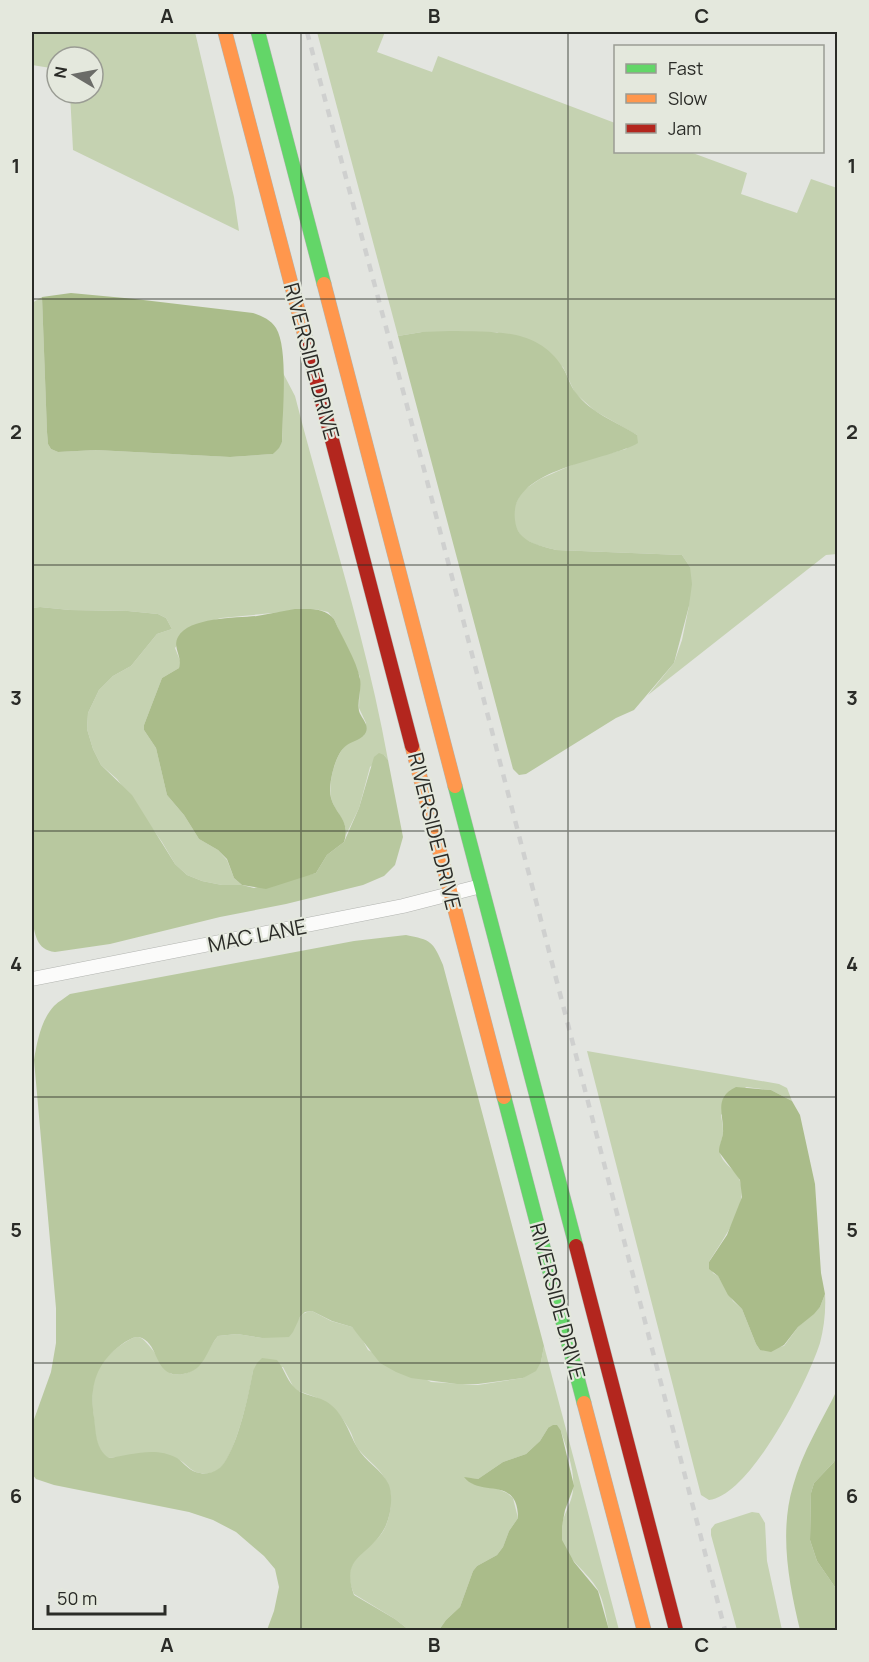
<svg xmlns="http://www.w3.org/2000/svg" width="869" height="1662" viewBox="0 0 869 1662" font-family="Manrope,sans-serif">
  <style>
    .green { fill: #c5d2b1 }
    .forest { fill: #b8c89f }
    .water { fill: #aabc8a }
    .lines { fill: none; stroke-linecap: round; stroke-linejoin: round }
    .street-casing { stroke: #b2b4b0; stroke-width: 15 }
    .fast-casing { stroke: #b2b4b0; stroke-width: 15 }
    .slow-casing { stroke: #b2b4b0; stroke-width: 15 }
    .jam-casing { stroke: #b2b4b0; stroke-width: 15 }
    .street { stroke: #fbfbfa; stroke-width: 14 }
    .fast { stroke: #63d668; stroke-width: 14 }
    .slow { stroke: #ff974d; stroke-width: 14 }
    .jam { stroke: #b3261e; stroke-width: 14 }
    .rail { stroke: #cfd0cf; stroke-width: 4.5; stroke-dasharray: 8 8; stroke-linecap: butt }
    .grid { fill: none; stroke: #2a2b27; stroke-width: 1.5; stroke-opacity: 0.55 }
    .labels { text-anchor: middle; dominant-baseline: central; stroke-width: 4.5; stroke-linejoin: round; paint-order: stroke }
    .street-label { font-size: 21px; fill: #2a2b27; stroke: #e4e8dd }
    .neatline { fill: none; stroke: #2a2b27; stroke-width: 2 }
    .grid-label { font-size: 20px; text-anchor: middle; font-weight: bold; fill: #2a2b27 }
  </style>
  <rect width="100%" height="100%" fill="#e3e5e0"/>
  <g class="green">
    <polygon points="32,32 195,32 234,197 239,231 73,150 70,93 93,93 93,57 57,57 57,69 32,65"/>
    <polygon points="317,32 385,32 377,52 432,72 438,56 615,123 616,152 690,152 747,173 741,194 797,213 811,179 837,188 837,554 826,555 648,695 674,663 682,640 689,606 690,567 682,555 556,550 537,545 523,539 515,526 513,510 521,492 540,479 581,461 626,449 637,435 595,411 575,393 563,367 497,332 422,332 398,336"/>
    <path d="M42,297L47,432L48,444L51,449L58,452L96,450L230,457L273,454L282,442L283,373L295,396C326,517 366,637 388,760L384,755L370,767L359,808L346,835C347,821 337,814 332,801C327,786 334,759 344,747C349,742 358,739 364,735L366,723L359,708L360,677L334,619L328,612L315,609L221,618L191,627L175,648L181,663L179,668L162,678L144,725V730L156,748L167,795L184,815L199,839L218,850L227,860L234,878L242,885H222L202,881L187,875L175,864L162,842L117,779L101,765L93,749L87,729L88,713L99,690L113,676L131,666L157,634L172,629L166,618L158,614L128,611L70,610L40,607L32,608V303Z"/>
    <path d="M587,1051L779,1084L787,1088L792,1101L771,1090L746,1087L721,1115C722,1121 723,1127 723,1133C722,1141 718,1147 721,1156C725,1166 737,1170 740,1181C749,1207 721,1241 709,1262L713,1273L718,1276L733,1301L742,1309L756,1344L760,1350L784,1346L798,1327L820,1307L825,1294C826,1311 824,1327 820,1343C808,1381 750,1496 709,1500L701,1495Z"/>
    <path d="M312,1311L331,1321L352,1327L360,1335L368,1350L431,1382L478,1385L523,1378L541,1362L544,1346L619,1630H609C606,1617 604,1602 598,1590C588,1572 568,1561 562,1541C558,1522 568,1511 572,1496C577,1475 567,1451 561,1431L548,1428L540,1441L526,1454L503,1462L478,1479L466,1478L473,1484L493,1487L507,1493L513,1498L518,1518L509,1531L503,1547L497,1555L477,1566L473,1571L460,1607L446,1620L439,1630H409L395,1619L354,1594C350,1584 347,1574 353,1563C359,1551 374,1545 382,1533C390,1521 394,1499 388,1485C382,1469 369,1462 359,1450C354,1444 353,1435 349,1429C335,1404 321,1398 295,1390L283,1367L253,1371C250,1391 235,1459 218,1470C214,1473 206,1474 200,1473C190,1472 186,1462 177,1459C169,1455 119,1456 108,1458C96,1450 95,1434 94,1420C90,1385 92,1364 124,1343C130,1340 135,1335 141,1338C146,1340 166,1367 171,1374C201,1378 203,1354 218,1336L237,1334L262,1338L296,1324C300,1316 303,1312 312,1311Z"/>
    <polygon points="752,1512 759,1513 765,1523 767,1561 782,1630 737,1630 711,1535 711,1529 715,1524"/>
  </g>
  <g class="forest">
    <path d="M450,331C492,332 538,327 563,368C568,376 570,386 576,393C591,413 617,422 637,435L638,443C605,462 508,468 515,520C517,542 538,545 556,550L682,555L690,567L692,584L689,606L674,663L634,710L616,718L526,774L519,775L513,769L398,336L422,332Z"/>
    <path d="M40,607L70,610L128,611L158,614L166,618L172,629L157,634L131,666L113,676L99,690L88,713L87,729L93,749L101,765L132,795L175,864L187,875L202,881L222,885H242L254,888L316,873L327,855L344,842L359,808L374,757L379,753L384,755L388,760L403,837L395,865L384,876L363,885L286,904L220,917L110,944L55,952C36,950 35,934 32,918V608Z"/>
    <path d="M406,935C431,940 433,941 443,965L544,1346L541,1362L536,1371L523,1378L478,1384H457L411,1378L396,1372L380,1363L352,1327L332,1321L312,1311L305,1312L300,1317L293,1332L289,1337L262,1338L237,1334L218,1336C206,1350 205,1371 183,1374C154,1379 160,1346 142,1338C135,1335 131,1339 125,1342C97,1361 89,1384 94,1417C96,1431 95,1449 109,1458C131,1455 155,1446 177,1458C184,1463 190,1472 200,1473C208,1475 219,1471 224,1463C239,1441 248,1397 253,1371L257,1363L262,1358L277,1360C284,1368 286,1379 294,1387C300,1395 318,1396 327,1402C343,1412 348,1431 357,1447C365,1462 382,1469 389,1485C394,1500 390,1522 381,1534C364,1558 341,1558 354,1595L395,1619L409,1630H267L274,1611L279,1587L275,1569L264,1556L236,1532L213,1520L189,1512L54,1485L36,1479L32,1474V1425L51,1372L56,1343V1308L34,1060C37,1042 41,1020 54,1006C59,1001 65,998 70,994L354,941Z"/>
    <path d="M837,1390V1454L834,1462L814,1483L811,1493L810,1540L817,1561L837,1590V1630H800C789,1584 779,1533 793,1486C802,1452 822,1421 837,1390Z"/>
  </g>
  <g class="water">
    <path d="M71,293L135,299L253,313C262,316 271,320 276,328C289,349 282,416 282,442L279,448L273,454L230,457L96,450L58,452L51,449L48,444L47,432L42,297Z"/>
    <path d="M295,609C310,609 324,607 334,619C342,638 356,659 360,679C362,689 357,700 359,711C361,718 369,724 366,732C363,739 353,741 347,745C336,752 330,778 330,791C331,813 352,818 344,842L327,855L316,873L266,889L242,885L234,878L227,859L218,850L199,839L184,815L167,795L156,748L144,730V725L162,678L179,668C183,657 172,648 178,637C189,617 237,618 257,616C270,614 282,611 295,609Z"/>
    <path d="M736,1087L771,1090L792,1101L800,1115L815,1184L821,1273L825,1294L820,1307L814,1314L798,1327L784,1345L771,1352L760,1350L756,1344L742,1309L728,1295L718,1276L709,1269V1262L727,1235L742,1197L740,1180L719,1152C719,1145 722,1140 723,1133C724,1114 713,1098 736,1087Z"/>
    <path d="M553,1425H557L561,1431L574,1486L565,1510L562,1526V1540L574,1562L598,1591L609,1630H439L446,1620L460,1607L473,1571L477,1566L497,1555L503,1547L509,1531L518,1518C518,1475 480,1498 464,1477L478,1479L503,1462L526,1454L540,1441L548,1428Z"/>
    <polygon points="837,1454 837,1590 817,1561 810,1540 811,1493 814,1483 834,1462"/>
  </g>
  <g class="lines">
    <g class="street-casing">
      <polyline id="street" points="32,979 403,906 481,886"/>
    </g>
    <g class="fast-casing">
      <g id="fast">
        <polyline points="258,32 324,284"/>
        <polyline points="455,786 576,1246"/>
        <polyline points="504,1097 584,1403"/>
      </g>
    </g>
    <g class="slow-casing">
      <g id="slow">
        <polyline points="225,32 308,348"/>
        <polyline points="324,284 455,786"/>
        <polyline points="412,746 504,1097"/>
        <polyline points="584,1403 644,1630"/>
      </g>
    </g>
    <g class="jam-casing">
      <g id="jam">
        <polyline points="308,348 412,746"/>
        <polyline points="576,1246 676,1630"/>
      </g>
    </g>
    <use href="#street" class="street"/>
    <use href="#fast" class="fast"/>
    <use href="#slow" class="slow"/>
    <use href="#jam" class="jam"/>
    <polyline class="rail" points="307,32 425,473 725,1630"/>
  </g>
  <path class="grid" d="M301,32V1630M568,32V1630M32,299H838M32,565H838M32,831H838M32,1097H838M32,1363H838"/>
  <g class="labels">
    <g class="street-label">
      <text transform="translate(312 361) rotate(75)">RIVERSIDE DRIVE</text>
      <text transform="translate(435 831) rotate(76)">RIVERSIDE DRIVE</text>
      <text transform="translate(257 935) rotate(-11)">MAC LANE</text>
      <text transform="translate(558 1301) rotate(75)">RIVERSIDE DRIVE</text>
    </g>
  </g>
  <rect width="869" height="1662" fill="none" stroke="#e4e8dd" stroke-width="66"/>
  <rect x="614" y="45" width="210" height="108" fill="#e4e8dd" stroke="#9a9c94" stroke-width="1.5"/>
  <rect x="626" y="64" width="30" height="9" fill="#63d668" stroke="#9a9c94" stroke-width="1.5"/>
  <text x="668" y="75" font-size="18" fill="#2a2b27">Fast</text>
  <rect x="626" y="94" width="30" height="9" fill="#ff974d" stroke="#9a9c94" stroke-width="1.5"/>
  <text x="668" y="105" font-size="18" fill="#2a2b27">Slow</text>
  <rect x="626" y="124" width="30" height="9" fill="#b3261e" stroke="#9a9c94" stroke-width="1.5"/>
  <text x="668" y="135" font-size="18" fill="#2a2b27">Jam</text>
  <g transform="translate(75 75) rotate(280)"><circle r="28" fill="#e4e8dd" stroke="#9a9c94" stroke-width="1.5"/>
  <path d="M0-4.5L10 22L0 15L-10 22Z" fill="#6b6c68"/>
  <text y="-9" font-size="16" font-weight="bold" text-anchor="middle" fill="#2a2b27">N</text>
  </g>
  <path d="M48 1605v9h117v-9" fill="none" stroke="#2a2b27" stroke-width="3"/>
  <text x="57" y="1605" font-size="18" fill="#2a2b27" stroke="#e4e8dd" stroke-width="4.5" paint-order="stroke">50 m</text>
  <rect x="33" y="33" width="803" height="1596" class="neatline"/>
  <g class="grid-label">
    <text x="167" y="23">A</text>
    <text x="434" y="23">B</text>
    <text x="702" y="23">C</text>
    <text x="16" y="173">1</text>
    <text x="852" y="173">1</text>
    <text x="16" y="439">2</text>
    <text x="852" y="439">2</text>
    <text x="16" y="705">3</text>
    <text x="852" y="705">3</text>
    <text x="16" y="971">4</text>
    <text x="852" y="971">4</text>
    <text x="16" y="1237">5</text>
    <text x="852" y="1237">5</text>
    <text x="16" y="1503">6</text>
    <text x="852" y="1503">6</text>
    <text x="167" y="1652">A</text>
    <text x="434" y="1652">B</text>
    <text x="702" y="1652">C</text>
  </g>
</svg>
